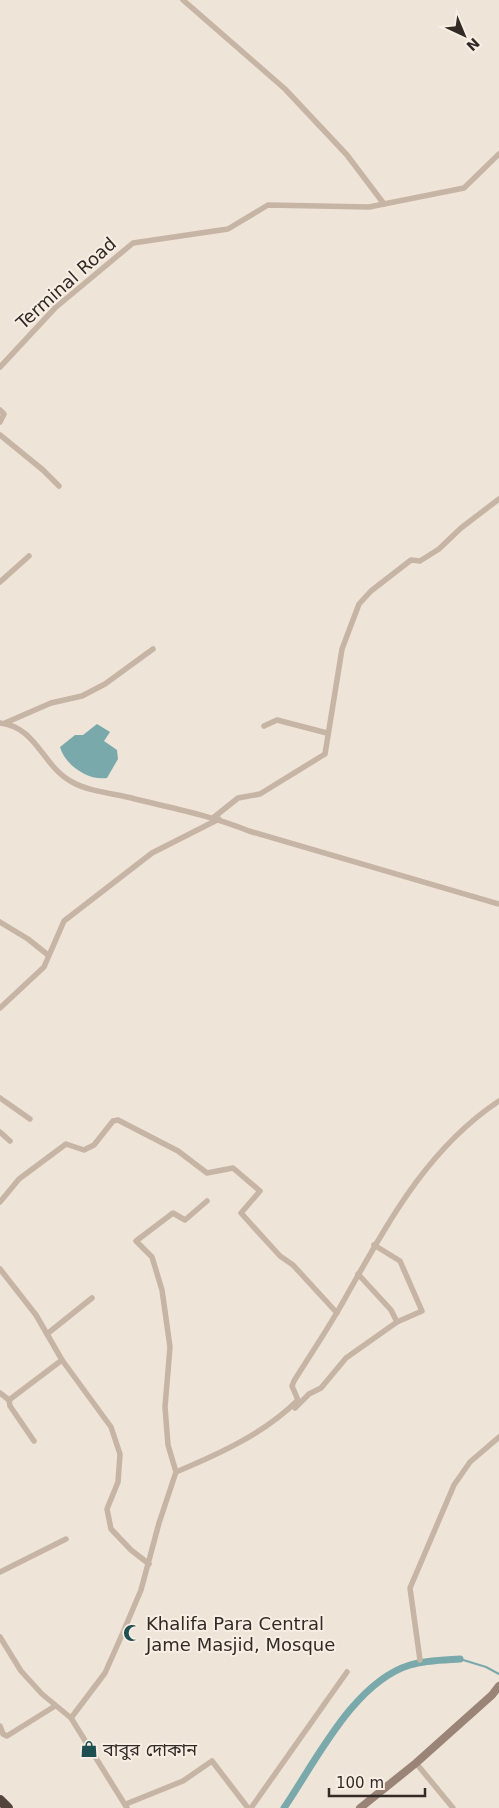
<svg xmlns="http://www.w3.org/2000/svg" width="499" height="1808" viewBox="0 0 499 1808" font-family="'DejaVu Sans','Noto Sans Bengali',sans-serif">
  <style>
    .water { fill: #79a9ab }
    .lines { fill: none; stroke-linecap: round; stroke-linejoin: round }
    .stream { stroke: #79a9ab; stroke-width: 2 }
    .canal { stroke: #79a9ab; stroke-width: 7 }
    .street { stroke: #c6b4a5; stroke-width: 5.5 }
    .secondary { stroke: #9a8377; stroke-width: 8 }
    .highway { stroke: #53443d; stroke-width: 10 }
    .labels { text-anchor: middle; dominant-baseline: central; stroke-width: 4; stroke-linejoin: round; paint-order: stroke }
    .street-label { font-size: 18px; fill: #332a26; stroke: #f8eee4 }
    .poi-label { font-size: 18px; fill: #332a26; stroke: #f8eee4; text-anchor: start }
  </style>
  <rect width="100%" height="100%" fill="#efe4d8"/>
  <path class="water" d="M97,724L110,732L104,741L117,750L118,759L107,778C88,781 65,765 60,747L75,735H83Z"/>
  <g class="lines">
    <polyline class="stream" points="460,1659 486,1667 499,1674"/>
    <path class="canal" d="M284,1808C316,1761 354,1682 410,1665C426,1660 443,1660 460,1659"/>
    <g class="street">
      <polyline points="183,0 285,89 347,155 384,204"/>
      <polyline points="0,367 55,308 133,243 228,229 268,205 369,207 464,188 499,154"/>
      <polyline points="0,410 4,414 0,422"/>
      <polyline points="0,435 43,470 59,486"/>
      <polyline points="0,582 29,556"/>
      <path d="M0,723C37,727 42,766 72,782C88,791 109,793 127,797C168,807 209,815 249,831L499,904"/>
      <polyline points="5,723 51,703 82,696 105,684 153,649"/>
      <polyline points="264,726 277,720 327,733"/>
      <polyline points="213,818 238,798 260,794 325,754 342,649 359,604 371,591 411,560 420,561 439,549 461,528 499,499"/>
      <polyline points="0,922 28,939 48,955"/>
      <polyline points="0,1008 44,967 64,921 152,853 219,819"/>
      <polyline points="0,1098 30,1119"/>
      <polyline points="0,1132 10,1141"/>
      <polyline points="0,1202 19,1179 66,1144 84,1150 94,1145 113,1121 118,1120 178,1151 207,1173 233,1168 260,1191 241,1213 280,1256 293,1265 337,1313"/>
      <polyline points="0,1269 36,1315 62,1360 111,1427 120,1454 118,1482 107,1509 111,1529 131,1550 149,1564"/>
      <polyline points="358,1274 391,1310 397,1322 422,1311 400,1261 374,1245"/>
      <polyline points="47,1334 92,1298"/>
      <polyline points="0,1393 9,1400 62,1360"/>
      <polyline points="9,1400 10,1406 34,1441"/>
      <polyline points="295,1408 309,1394 321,1388 346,1358 397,1322"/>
      <path d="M176,1472C219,1454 265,1433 298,1400L292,1386L294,1381C312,1352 332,1323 348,1293C389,1221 428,1148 499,1101"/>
      <polyline points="0,1572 66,1539"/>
      <polyline points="0,1637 21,1671 42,1694 71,1718 127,1808"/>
      <polyline points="420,1660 410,1588 454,1485 470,1462 499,1437"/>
      <polyline points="71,1718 105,1673 121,1637 141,1590 159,1523 176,1472 168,1445 165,1407 170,1347 162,1290 152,1257 136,1241 173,1213 185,1220 207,1201"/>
      <polyline points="0,1726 3,1734 7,1736 55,1706"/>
      <polyline points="416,1763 453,1808"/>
      <polyline points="126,1804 183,1781 212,1761 248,1808"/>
      <polyline points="251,1808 347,1672"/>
    </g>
    <polyline class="secondary" points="360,1808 416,1763 492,1695 499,1686"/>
    <polyline class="highway" points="0,1800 8,1808"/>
  </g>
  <defs>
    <g id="mosque-bare" transform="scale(1.35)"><path d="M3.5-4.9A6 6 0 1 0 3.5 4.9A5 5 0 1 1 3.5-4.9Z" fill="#1e4f51" stroke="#f8eee4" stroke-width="2.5" paint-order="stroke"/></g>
    <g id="shop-bare" transform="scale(1.35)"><path d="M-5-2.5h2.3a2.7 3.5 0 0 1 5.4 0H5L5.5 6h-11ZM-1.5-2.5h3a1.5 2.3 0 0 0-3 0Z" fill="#1e4f51" stroke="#f8eee4" stroke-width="2.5" paint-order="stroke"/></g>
  </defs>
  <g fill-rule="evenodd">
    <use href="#mosque-bare" x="132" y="1633"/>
    <use href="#shop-bare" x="89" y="1749"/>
  </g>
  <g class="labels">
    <g class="street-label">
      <text transform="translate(66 283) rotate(-42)">Terminal Road</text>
    </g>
    <g class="poi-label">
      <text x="146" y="1623">Khalifa Para Central<tspan x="146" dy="21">Jame Masjid, Mosque</tspan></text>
      <text x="103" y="1749">বাবুর দোকান</text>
    </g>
  </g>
  <g transform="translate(464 35) rotate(136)" stroke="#f8eee4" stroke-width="4" paint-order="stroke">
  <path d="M0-4L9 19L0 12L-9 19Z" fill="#332a26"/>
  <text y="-8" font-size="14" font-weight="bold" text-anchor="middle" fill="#332a26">N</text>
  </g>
  <path d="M329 1788v8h96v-8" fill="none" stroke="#332a26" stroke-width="2.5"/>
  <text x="336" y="1788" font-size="15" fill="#332a26" stroke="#f8eee4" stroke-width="4" paint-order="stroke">100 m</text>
</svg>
